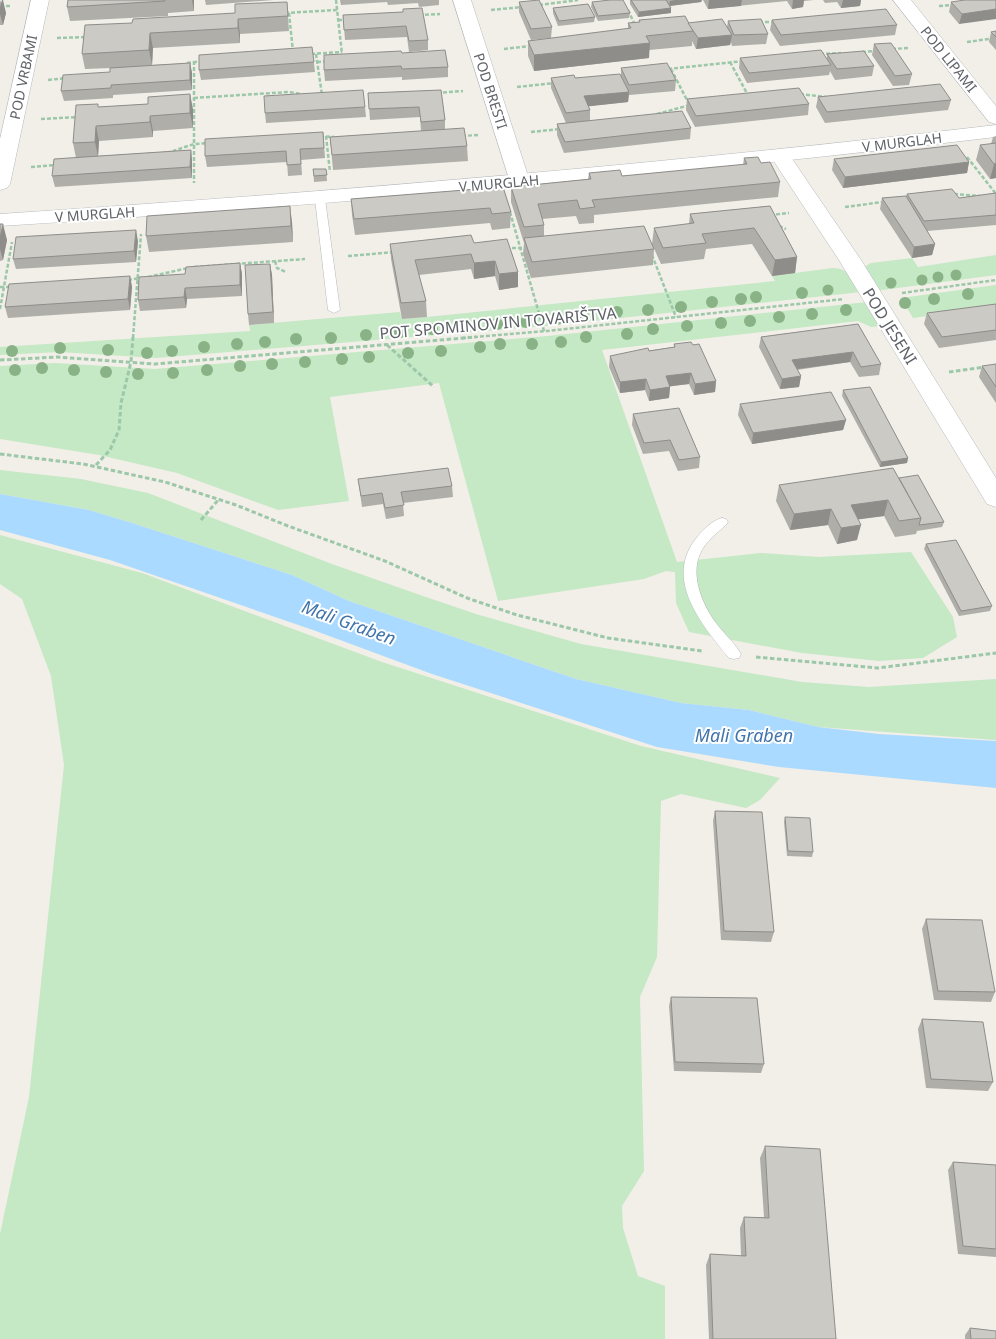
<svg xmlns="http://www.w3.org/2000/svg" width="996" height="1339" viewBox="0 0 996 1339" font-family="'Noto Sans',sans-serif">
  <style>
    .green { fill: #c5e8c5 }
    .water { fill: #aadaff }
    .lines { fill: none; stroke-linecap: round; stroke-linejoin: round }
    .service-casing { stroke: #b5b8bc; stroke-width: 1 }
    .minor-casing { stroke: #b5b8bc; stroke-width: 1 }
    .tertiary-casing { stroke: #b5b8bc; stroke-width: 1 }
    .path-far1 { stroke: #9cc7a9; stroke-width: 2.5; stroke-dasharray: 4 2; stroke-linecap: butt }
    .path { stroke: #9cc7a9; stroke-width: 3; stroke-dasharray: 4.5 2.5; stroke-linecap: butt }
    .service { fill: #fff; fill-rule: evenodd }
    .minor { fill: #fff; fill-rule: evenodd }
    .tertiary { fill: #fff; fill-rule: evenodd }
    .tree { fill: #89b387 }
    .wall { fill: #afaea9 }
    .shaded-wall { fill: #8f8d8a }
    .building { fill: #cccac5; stroke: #8f8d8a }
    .labels { text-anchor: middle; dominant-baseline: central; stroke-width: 4; stroke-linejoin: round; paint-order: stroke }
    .far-street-label { font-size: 14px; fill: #5f6368; stroke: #fff }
    .street-label { font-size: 16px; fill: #5f6368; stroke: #fff }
    .water-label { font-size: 18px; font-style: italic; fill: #4174aa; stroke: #fff }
  </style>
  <rect width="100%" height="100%" fill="#f1efe8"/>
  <g class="green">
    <polygon points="996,255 996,275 875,291 864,267 871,263 912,258 918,267"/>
    <path d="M833,268C849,268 853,280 861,292L547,326L156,358L59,352L0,355V347L250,331L249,325L400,312L402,319L427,317L775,281L772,276Z"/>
    <polygon points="996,285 996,307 913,318 901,298"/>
    <polygon points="867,302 882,326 871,327 858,321 602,350 677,562 761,553 819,557 911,552 953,617 957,637 923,658 879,661 802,653 689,632 676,603 675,572 666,571 644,579 498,601 439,383 330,397 349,501 278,510 177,473 99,455 0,439 0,366 55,363 155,369 548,336"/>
    <polygon points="0,470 81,479 148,493 332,564 420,595 476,614 581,644 802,682 869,687 996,679 996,740 818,727 749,710 681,703 576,679 349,601 292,575 132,523 89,510 0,494"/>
    <polygon points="0,535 142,573 382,662 641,746 780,778 760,800 746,808 681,794 661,801 657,957 640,997 644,1171 622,1206 623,1228 638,1276 665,1286 665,1339 0,1339 0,1234 29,1097 64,765 51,676 22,599 0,584"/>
  </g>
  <polygon class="water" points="0,494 89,510 132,523 292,575 349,601 576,679 681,703 749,710 818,727 879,734 996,741 996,788 779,767 657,747 432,674 313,630 110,560 0,530"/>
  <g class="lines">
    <g class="service-casing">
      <g id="service">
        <polygon points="320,196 325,199 340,310 334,313 328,310 315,199"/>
        <path d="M722,518L726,519L728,522L726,525C717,533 705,542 700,554C690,576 703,606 716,623C724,634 735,643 741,654L739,658L734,659L729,658C702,625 662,578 698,536C704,529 713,520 722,518Z"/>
      </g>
    </g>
    <g class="minor-casing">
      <g id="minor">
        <polygon points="31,0 49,0 10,184 7,188 0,190 0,139"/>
        <polygon points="453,0 471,0 530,182 527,186 520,188 513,186 510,182"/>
        <polygon points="893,0 911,0 996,106 996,124 989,122"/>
        <polygon points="781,151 788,153 861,260 996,478 996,507 987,504 839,260 771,157 774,153"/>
      </g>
    </g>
    <g class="tertiary-casing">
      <path id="tertiary" d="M996,125V137C665,176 333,205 0,226V214C333,192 665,164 996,125Z"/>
    </g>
    <g class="path-far1">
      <polyline points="336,0 342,54"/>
      <polyline points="539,5 578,0"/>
      <polyline points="0,6 12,6"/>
      <polyline points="939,6 952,5"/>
      <polyline points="491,10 522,7"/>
      <polyline points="628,10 635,25"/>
      <polyline points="285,13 337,10"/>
      <polyline points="289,13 293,52"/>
      <polyline points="419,15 440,14"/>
      <polyline points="338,20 345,20"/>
      <polyline points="759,22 776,22"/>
      <polyline points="57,38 88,37"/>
      <polyline points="967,42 996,38"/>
      <polyline points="504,49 530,46"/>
      <polyline points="892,49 908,48"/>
      <polyline points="862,52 876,51"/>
      <polyline points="311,54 342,52"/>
      <polyline points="316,54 322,95"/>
      <polyline points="820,54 841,53"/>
      <polyline points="194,61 194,183"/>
      <polyline points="317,62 328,61"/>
      <polyline points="730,62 749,97"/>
      <polyline points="187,63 203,61"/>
      <polyline points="668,69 744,61"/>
      <polyline points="671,69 689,104"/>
      <polyline points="48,80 67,78"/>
      <polyline points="517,87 555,83"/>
      <polyline points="437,93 463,91"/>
      <polyline points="800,94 826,97"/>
      <polyline points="194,98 289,92 301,94"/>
      <polyline points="657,114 690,105"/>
      <polyline points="41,119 79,117"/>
      <polyline points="531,132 560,129"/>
      <polyline points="320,136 334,137"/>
      <polyline points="326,136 330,172"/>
      <polyline points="462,136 478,135"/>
      <polyline points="167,153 194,144 209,143"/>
      <polyline points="967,157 996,194"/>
      <polyline points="31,167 57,165"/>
      <polyline points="954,194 980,196"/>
      <polyline points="845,207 883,202"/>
      <polyline points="510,212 544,331"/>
      <polyline points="770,215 789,213"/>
      <polyline points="779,226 786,229"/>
      <polyline points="506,248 527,248"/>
      <polyline points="652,255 676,317"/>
      <polyline points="348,256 395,252"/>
      <polyline points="275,261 277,268 286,272"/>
      <polyline points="194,267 305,259"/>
      <polyline points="148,277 188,268"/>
      <polyline points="128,280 141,278"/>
      <polyline points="0,287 12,287"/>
      <polyline points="902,293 996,280"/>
      <polyline points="0,309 12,242"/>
      <polyline points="133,338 141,234"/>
      <polyline points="462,338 547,331 844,299"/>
    </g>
    <g class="path">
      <polyline points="387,345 434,387"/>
      <polyline points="0,360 57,357 155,364 476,337"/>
      <polyline points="949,372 985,367"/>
      <polyline points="0,454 83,464 165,482 236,505 288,526 385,561 467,598 517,615 608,638 702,651"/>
      <polyline points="96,465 110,450 119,430 121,403 131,362 133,337"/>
      <polyline points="201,520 219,499"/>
      <polyline points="756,657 878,668 996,653"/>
    </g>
    <use href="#service" class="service"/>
    <use href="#minor" class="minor"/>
    <use href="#tertiary" class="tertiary"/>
  </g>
  <g class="tree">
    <circle cx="956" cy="275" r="5.5"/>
    <circle cx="938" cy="277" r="5.5"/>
    <circle cx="922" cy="280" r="5.5"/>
    <circle cx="891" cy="283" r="5.5"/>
    <circle cx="828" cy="290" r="5.5"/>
    <circle cx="802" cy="293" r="6"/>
    <circle cx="968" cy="294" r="6"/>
    <circle cx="756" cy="297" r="6"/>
    <circle cx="741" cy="299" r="6"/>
    <circle cx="934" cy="299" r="6"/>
    <circle cx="712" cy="302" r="6"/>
    <circle cx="905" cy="303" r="6"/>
    <circle cx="681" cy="307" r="6"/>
    <circle cx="648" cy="310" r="6"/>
    <circle cx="846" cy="310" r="6"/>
    <circle cx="617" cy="312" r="6"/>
    <circle cx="812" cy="314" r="6"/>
    <circle cx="583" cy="316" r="6"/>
    <circle cx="779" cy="317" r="6"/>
    <circle cx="557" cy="319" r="6"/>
    <circle cx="750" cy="321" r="6"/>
    <circle cx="526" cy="322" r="6"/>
    <circle cx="721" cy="323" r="6"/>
    <circle cx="497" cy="324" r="6"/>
    <circle cx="687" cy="326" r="6"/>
    <circle cx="463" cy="328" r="6"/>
    <circle cx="432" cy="329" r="6"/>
    <circle cx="653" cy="329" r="6"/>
    <circle cx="400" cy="332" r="6"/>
    <circle cx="627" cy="334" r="6"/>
    <circle cx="366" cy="335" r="6"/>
    <circle cx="586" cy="337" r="6"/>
    <circle cx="331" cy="338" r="6"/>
    <circle cx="296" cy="339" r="6"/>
    <circle cx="265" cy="342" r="6"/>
    <circle cx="561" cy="342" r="6"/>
    <circle cx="237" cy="344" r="6"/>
    <circle cx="500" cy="344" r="6"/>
    <circle cx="532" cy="344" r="6"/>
    <circle cx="204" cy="347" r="6"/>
    <circle cx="480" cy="347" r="6"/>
    <circle cx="60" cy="348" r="6"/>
    <circle cx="108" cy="350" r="6"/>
    <circle cx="12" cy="351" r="6"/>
    <circle cx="172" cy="351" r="6"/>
    <circle cx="441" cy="351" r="6"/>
    <circle cx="147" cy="353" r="6"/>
    <circle cx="408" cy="353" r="6"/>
    <circle cx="369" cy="357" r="6"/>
    <circle cx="342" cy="359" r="6"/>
    <circle cx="305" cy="362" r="6"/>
    <circle cx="272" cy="364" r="6"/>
    <circle cx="240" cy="366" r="6"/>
    <circle cx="42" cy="368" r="6"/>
    <circle cx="15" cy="370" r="6"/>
    <circle cx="74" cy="370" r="6"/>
    <circle cx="207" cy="370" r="6"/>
    <circle cx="106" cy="372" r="6"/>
    <circle cx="173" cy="373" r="6"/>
    <circle cx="138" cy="374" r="6"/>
  </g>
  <g class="wall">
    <polygon points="0,0 6,13 3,25 0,25"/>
    <polygon points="68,0 194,0 194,11 168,13 168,16 70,21 67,7"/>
    <polygon points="205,0 274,0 206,5"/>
    <polygon points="340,0 439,0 439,5 419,7 418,3 388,5 387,2 341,5"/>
    <polygon points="630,0 702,0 701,2 670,6 671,13 638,17 630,4"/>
    <polygon points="703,0 814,0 804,1 803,7 792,9 787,1 708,9"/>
    <polygon points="823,0 861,0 860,6 841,8 837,2 825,3"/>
    <polygon points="996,0 959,24 949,12 951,2"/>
    <polygon points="287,2 289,31 240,34 240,43 153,48 152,65 190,63 192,73 192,90 113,95 113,98 64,101 61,91 110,72 110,68 85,69 82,54 132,23 235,13"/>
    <polygon points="519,2 552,27 551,38 531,40 519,12"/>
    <polygon points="592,2 630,13 629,18 598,21 591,7"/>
    <polygon points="553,8 595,17 594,22 558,26 553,13"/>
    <polygon points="403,12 428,40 428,50 409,52 407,37 345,40 343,15"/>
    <polygon points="639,20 689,23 727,27 728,21 768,34 766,44 732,46 731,42 730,45 696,49 692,41 692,46 649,50 649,58 534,71 528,56 528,41 628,29 628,23 639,22"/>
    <polygon points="772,20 897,25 895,35 780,46 770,30"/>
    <polygon points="996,31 996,50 989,42 991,32"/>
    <polygon points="874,44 912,74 909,85 893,86 872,55"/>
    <polygon points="312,47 315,72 201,80 199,70"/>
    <polygon points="402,53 448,67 448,77 402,80 402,77 325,81 324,70"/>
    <polygon points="827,54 874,66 872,76 835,80 830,71 829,75 747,83 739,68 740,58 827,58"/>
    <polygon points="621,68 676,80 675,91 629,95 628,102 588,106 590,110 590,121 691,128 690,139 564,153 557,135 557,124 566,123 551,88 551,78 575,78 621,75"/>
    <polygon points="441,90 445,120 445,129 467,146 468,161 333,170 330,137 421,131 420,117 370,120 368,93"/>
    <polygon points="190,94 193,110 193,128 153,131 153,137 99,141 98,156 191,150 192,161 192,178 55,187 52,176 76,158 73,143 99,107 148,104"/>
    <polygon points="818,97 951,100 948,110 825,123 816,107"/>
    <polygon points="687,99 809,104 808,115 695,127 686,110"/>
    <polygon points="365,107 366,117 266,123 265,113"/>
    <polygon points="323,132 325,158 301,160 302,175 288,176 287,162 207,167 205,156"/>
    <polygon points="996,136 996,178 990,179 976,160 980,145 991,144 993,137"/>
    <polygon points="744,158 761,163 780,182 778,197 594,215 594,223 579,224 576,216 542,219 544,225 544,236 654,249 653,265 531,278 523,254 524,243 511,202 511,187 588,179 589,173 622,176 743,165"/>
    <polygon points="834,159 969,162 967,173 843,188 832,170"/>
    <polygon points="313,169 326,169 327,181 314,182"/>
    <polygon points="503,187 511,212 510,228 492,230 490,223 355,235 352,215 351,199"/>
    <polygon points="996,193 996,225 927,231 935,244 932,255 912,258 880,209 882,198 906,196 907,194 959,198"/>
    <polygon points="770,206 797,257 795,273 772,276 752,244 706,249 704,259 661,264 652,244 654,228 689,224 690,214"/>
    <polygon points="292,222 293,242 149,252 146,236"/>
    <polygon points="0,224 7,240 3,260 0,261"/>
    <polygon points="138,241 136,262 16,269 13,259"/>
    <polygon points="474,243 518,272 518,287 499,290 495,276 474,279 471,269 419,275 426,301 427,317 402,319 391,259 390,244"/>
    <polygon points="240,263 242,274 242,296 187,299 186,308 140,311 138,300 185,274"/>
    <polygon points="270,264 272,275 274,323 249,325 248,314"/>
    <polygon points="130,276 132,287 130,310 8,318 5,307"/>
    <polygon points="996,304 996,340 939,348 924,324 927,313"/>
    <polygon points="858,324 881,364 879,375 859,377 850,362 797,370 801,376 799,387 780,389 759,347 761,337"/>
    <polygon points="674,344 693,345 716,381 715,392 694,395 689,384 670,386 669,398 649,401 645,390 620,393 609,367 610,356 674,347"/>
    <polygon points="996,364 996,403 979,377 982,366"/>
    <polygon points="843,390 908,458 907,463 880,467 842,396"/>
    <polygon points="740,404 846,420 843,430 752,444 738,415"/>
    <polygon points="633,414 700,457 699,468 678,471 669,451 643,454 632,425"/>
    <polygon points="899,478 944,522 942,527 917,531 916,534 895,537 884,516 858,519 857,540 837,544 828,525 790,530 776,501 779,485"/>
    <polygon points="358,479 452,486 453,497 403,503 404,516 386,519 383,504 362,507"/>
    <polygon points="926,544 992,606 990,611 959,616 924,549"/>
    <polygon points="715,811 774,932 771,942 721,940 713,821"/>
    <polygon points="785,817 813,852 812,857 787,856 784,822"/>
    <polygon points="926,919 995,992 991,1002 934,1000 922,929"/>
    <polygon points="671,997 764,1064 761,1073 674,1071 669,1006"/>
    <polygon points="922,1019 993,1082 988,1091 926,1088 918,1029"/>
    <polygon points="765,1146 836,1339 709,1339 706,1265 710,1254 741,1256 740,1228 744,1217 764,1217 760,1158"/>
    <polygon points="953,1162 996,1165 996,1257 958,1254 948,1170"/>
    <polygon points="970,1328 996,1339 965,1339 965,1335"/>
  </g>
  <g class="shaded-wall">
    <polygon points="2,0 3,0 6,13 3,25 0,14 0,7"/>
    <polygon points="192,0 194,0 194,11"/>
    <polygon points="675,0 702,0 701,2 669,6 670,1"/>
    <polygon points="709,0 742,0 741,6 708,9"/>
    <polygon points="793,0 804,0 803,7 792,9"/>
    <polygon points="843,0 861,0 860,6 841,8"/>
    <polygon points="671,8 671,13 638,17 639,12"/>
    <polygon points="996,9 996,19 959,24 962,14"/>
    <polygon points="238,19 240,34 240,43 238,28"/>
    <polygon points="150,33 153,48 152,65 149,50"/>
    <polygon points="732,35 730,45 696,49 698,38"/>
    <polygon points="650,43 649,58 534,71 534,55"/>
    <polygon points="190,63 192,73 192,90 190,80"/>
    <polygon points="629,92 628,102 583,107 584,96"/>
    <polygon points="190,94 193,110 193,128 190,113"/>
    <polygon points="150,116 153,131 153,137 150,122"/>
    <polygon points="96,126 99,141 98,157 95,142"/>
    <polygon points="191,150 192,161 192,178 190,167"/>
    <polygon points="969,162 967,173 843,188 845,177"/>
    <polygon points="996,163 996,178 990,179 994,164"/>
    <polygon points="290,206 292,222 293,242 291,226"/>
    <polygon points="3,224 7,240 3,260 0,249 0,238"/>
    <polygon points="136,230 138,241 136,262 134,251"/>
    <polygon points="935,244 932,255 912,258 914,247"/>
    <polygon points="797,257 795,273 772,276 775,260"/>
    <polygon points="495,261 495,276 474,279 474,263"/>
    <polygon points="240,263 242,274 242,296 240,285"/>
    <polygon points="270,264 272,275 274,323 273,312"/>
    <polygon points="518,272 518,287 499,290 499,274"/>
    <polygon points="130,276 132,287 130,310 128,299"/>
    <polygon points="185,288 187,299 186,308 184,297"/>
    <polygon points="853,352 850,362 790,370 792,360"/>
    <polygon points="691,373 689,384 665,387 666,376"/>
    <polygon points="801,376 799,387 780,389 782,379"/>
    <polygon points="646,379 645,390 620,393 620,382"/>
    <polygon points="716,381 715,392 694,395 695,384"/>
    <polygon points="670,387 669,398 649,401 650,390"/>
    <polygon points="846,420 843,430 752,444 753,433"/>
    <polygon points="908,458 907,463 880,467 881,462"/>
    <polygon points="888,500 884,516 847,521 851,505"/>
    <polygon points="831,509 828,525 790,530 794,514"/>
    <polygon points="861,525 857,540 837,544 841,528"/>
  </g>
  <g class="building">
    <polygon points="68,0 165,0 165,1 67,7"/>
    <polygon points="539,0 552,27 531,29 519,2"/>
    <polygon points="610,0 623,0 630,13 598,16 592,2"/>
    <polygon points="631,0 666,0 671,8 639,12"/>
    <polygon points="965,0 996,0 996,9 962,14 951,2"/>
    <polygon points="287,2 288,16 238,19 238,28 150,33 149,50 82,54 85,25 132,23 133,19 235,13 235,4"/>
    <polygon points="588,4 595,17 559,21 553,8"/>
    <polygon points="422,8 428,40 409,41 406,26 344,30 343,15 403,12 403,9"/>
    <polygon points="886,9 897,25 781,35 772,20"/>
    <polygon points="685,16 693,31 646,36 650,43 534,55 528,41 631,28 628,23 640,22 639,20"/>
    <polygon points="722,19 732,35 698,38 688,23"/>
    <polygon points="761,19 768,34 734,35 728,21"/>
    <polygon points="996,31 996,37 991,32"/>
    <polygon points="891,43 912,74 895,76 874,44"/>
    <polygon points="312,47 314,62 199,70 199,55"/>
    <polygon points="445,50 448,67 402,69 401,66 324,70 324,55 401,51 402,53"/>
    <polygon points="821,50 831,65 749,73 740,58"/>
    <polygon points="864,51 874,66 837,69 827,54"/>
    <polygon points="190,63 190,80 111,85 111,88 61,91 63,75 110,72 110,68"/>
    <polygon points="667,63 676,80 629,85 621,68"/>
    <polygon points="620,74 629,92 584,96 590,110 566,113 551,78 574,75 575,78"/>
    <polygon points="940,84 951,100 827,112 818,97"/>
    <polygon points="799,88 809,104 696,116 687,99"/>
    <polygon points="363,90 365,107 265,113 264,96"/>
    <polygon points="441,90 445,120 421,122 419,107 369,109 368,93"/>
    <polygon points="190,94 190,113 150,116 150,122 96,126 95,142 73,143 76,105 98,104 98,107 148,104 148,97"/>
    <polygon points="682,111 691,128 565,142 557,124"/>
    <polygon points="464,128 467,146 332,155 330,137"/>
    <polygon points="323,132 324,148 300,149 301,164 287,165 286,151 205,156 205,139"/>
    <polygon points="996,143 996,163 994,164 980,145"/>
    <polygon points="957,145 969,162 845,177 834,159"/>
    <polygon points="191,150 190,167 52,176 54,159"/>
    <polygon points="758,157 761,163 770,162 780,182 592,200 595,207 580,209 577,200 538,204 544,225 524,227 511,187 591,179 589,173 620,170 622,176 747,164 744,158"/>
    <polygon points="313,169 326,169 327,175 314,176"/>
    <polygon points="503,187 511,212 492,214 490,208 354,219 351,199"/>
    <polygon points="952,189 959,198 996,193 996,215 924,221 907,194"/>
    <polygon points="906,196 935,244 914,247 882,198"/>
    <polygon points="290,206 291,226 146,236 147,216"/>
    <polygon points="770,206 797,257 775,260 754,228 702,234 706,243 663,248 654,228 694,223 690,214"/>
    <polygon points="0,224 3,224 0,238"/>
    <polygon points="644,226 654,249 532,262 524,238"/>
    <polygon points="136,230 134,251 13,259 16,237"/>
    <polygon points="471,235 474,243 507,239 518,272 499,274 495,261 474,263 471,254 415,260 426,301 401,303 390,244"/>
    <polygon points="240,263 240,285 185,288 184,297 138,300 139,277 185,274 186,267"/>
    <polygon points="270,264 273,312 248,314 245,265"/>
    <polygon points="130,276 128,299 5,307 9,284"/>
    <polygon points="996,304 996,330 942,337 927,313"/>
    <polygon points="858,324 881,364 861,367 853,352 792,360 801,376 782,379 761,337"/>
    <polygon points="691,342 693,345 699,344 716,381 695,384 691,373 666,376 670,387 650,390 646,379 620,382 610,356 648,348 649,351 675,347 674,344"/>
    <polygon points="996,364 996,387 982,366"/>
    <polygon points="870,387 908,458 881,462 843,390"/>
    <polygon points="831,392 846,420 753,433 740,404"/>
    <polygon points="679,408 700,457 679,460 670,440 644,443 633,414"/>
    <polygon points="448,468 452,486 401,492 404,505 385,508 382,493 361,496 358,479"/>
    <polygon points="893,468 921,518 899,521 888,500 851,505 861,525 841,528 831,509 794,514 779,485"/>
    <polygon points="918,475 944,522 919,525 921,518 899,478"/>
    <polygon points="956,540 992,606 961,611 926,544"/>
    <polygon points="715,811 762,812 774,932 724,931"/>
    <polygon points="785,817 810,818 813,852 788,851"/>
    <polygon points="926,919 982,920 995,992 938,991"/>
    <polygon points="671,997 757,998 764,1064 675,1062"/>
    <polygon points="922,1019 983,1022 993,1082 931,1079"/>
    <polygon points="765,1146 820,1149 836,1339 713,1339 710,1254 746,1256 744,1217 769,1218"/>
    <polygon points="953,1162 996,1165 996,1249 963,1246"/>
    <polygon points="970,1328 996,1331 996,1339 971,1339"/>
  </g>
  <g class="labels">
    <g class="far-street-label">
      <text transform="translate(949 59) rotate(51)">POD LIPAMI</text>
      <text transform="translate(23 77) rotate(-78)">POD VRBAMI</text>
      <text transform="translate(491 91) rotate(72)">POD BRESTI</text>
      <text transform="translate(902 142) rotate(-7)">V MURGLAH</text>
      <text transform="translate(499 183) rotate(-5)">V MURGLAH</text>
      <text transform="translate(95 214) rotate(-4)">V MURGLAH</text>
    </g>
    <g class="street-label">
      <text transform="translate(498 323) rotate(-5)">POT SPOMINOV IN TOVARIŠTVA</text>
      <text transform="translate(890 326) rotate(58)">POD JESENI</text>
    </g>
    <g class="water-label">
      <text transform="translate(349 622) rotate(20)">Mali Graben</text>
      <text x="744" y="735">Mali Graben</text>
    </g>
  </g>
</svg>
